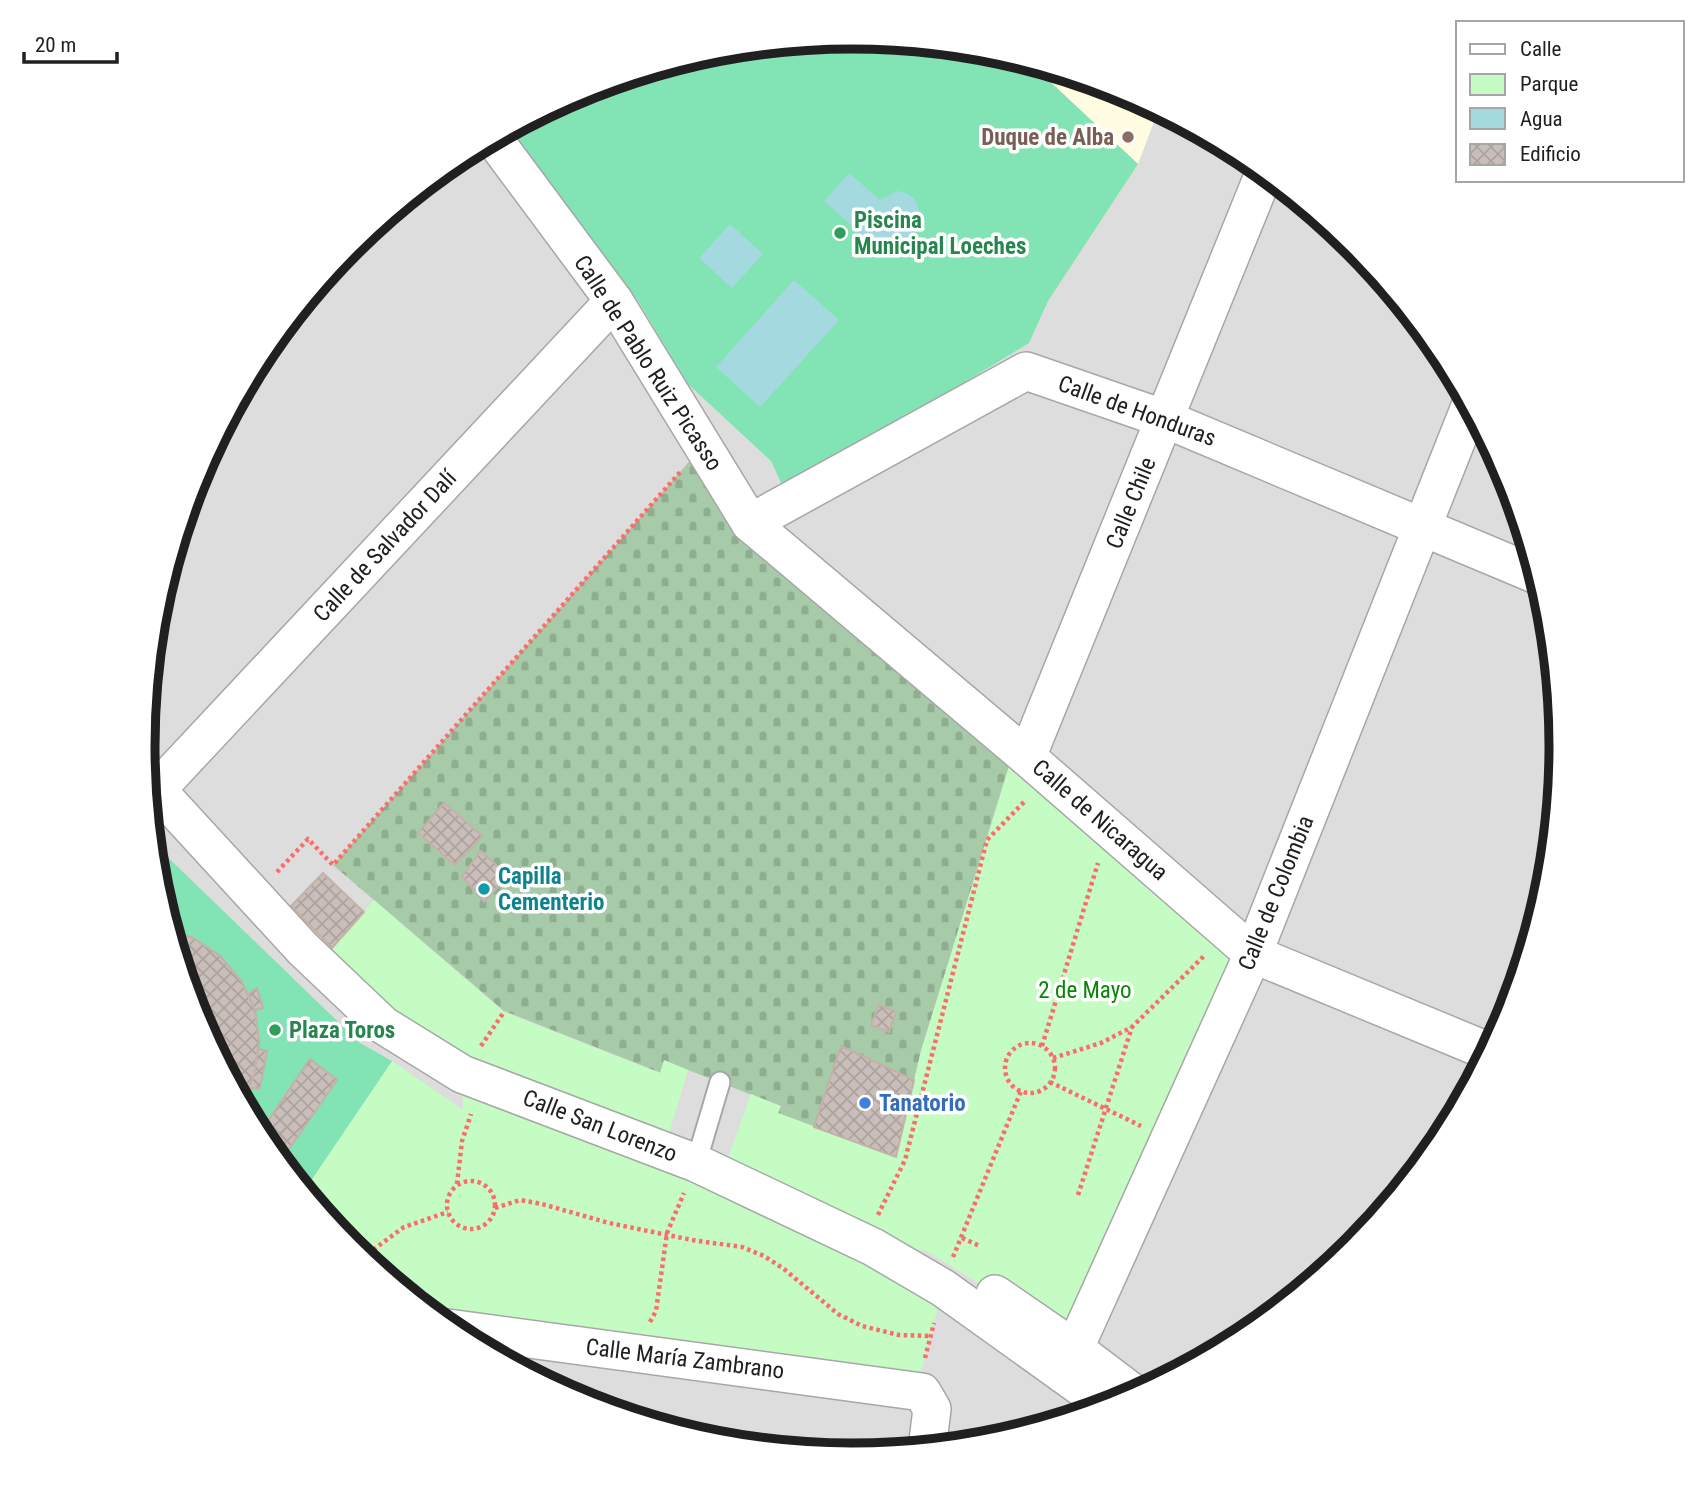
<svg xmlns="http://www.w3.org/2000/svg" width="1705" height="1493" viewBox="0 0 1705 1493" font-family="'Roboto Condensed',sans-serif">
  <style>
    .residential { fill: #dedddd }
    .education { fill: #fffce2 }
    .cemetery { fill: url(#cemetery-stones) }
    .park { fill: #c4fcc3 }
    .pitch { fill: #82e3b4 }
    .water { fill: #a5d9e0 }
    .building { fill: url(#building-cross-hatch); stroke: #c4b1a8; stroke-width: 2 }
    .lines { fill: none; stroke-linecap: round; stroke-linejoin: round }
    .lane-casing { stroke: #a7a7a7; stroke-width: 23 }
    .street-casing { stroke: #a7a7a7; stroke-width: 40 }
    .path { stroke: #ff6a6a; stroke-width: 4.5; stroke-dasharray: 3.5 3.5; stroke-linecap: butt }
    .lane { stroke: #fff; stroke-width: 19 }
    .street { stroke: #fff; stroke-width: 37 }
    .education-dot { fill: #8d6e63; stroke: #fff; stroke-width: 2.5 }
    .leisure-dot { fill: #2e9e5b; stroke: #fff; stroke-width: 2.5 }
    .culture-dot { fill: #0f9aa8; stroke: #fff; stroke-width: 2.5 }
    .shop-dot { fill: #3f7fe0; stroke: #fff; stroke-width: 2.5 }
    .labels { text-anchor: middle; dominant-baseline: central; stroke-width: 7; stroke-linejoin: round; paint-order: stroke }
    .education-label { font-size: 23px; font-weight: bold; fill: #785e54; stroke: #fff; text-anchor: end }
    .leisure-label { font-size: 23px; font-weight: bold; fill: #27864d; stroke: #fff; text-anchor: start }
    .street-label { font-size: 23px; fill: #202020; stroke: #fff }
    .culture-label { font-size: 23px; font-weight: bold; fill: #0d838f; stroke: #fff; text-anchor: start }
    .park-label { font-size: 23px; fill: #098607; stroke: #fff }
    .shop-label { font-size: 23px; font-weight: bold; fill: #366cbe; stroke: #fff; text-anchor: start }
    .rim { fill: none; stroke: #202020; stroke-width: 9 }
  </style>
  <defs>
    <pattern id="cemetery-stones" width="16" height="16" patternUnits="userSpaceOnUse" patternTransform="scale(1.75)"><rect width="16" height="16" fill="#a7cba8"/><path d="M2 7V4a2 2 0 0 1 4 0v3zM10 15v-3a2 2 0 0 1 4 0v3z" fill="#8fae90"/></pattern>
    <pattern id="building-cross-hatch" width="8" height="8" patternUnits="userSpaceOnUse" patternTransform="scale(1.75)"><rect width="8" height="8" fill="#c9beb9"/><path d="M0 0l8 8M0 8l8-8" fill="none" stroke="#aca39f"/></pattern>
  </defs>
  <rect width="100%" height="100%" fill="#f1ede7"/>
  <circle class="residential" cx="852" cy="746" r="707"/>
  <polygon class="education" points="1029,62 1124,91 1159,109 1138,164"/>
  <polygon class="cemetery" points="702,447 750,523 1015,747 921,1051 896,1157 778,1113 780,1106 665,1061 661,1073 504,1011 333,865"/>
  <polygon class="park" points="1015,747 1253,954 1075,1349 969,1277 926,1251 845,1233 943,1288 916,1390 448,1329 350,1248 304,1191 392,1061 463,1110 462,1073 318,964 374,900 504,1012 660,1073 664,1060 688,1070 664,1150 722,1174 751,1094 781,1106 778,1113 896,1157 921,1051"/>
  <g class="pitch">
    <polygon points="853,37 991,50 1029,62 1138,164 1048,301 1029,343 785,491 771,461 688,384 638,301 509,129 581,91 714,50"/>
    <polygon points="154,844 360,1043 392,1061 304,1191 262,1140 197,1018 156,885"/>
  </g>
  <g class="water">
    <path d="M849,173L880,200L897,191C905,192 912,195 916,202C928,225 904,243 890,259L824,201Z"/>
    <polygon points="730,224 763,254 732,288 699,258"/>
    <polygon points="794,280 839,320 760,407 716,367"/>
  </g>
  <g class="building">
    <polygon points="444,803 482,836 455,865 418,833"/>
    <polygon points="481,851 508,876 484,902 462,876"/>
    <polygon points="323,873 364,912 332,948 291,906"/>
    <polygon points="170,931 193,938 220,956 241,981 255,1010 259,1043 254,1076 242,1102 197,1018"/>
    <polygon points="170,931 193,938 220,956 241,981 255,1010 259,1043 254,1076 242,1102 197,1018"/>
    <polygon points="257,988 263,1008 255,1010 248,994"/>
    <polygon points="879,1005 896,1012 889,1032 871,1025"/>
    <polygon points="841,1046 914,1080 896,1157 814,1127"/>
    <polygon points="258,1049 267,1051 260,1088 248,1089 254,1076"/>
    <polygon points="310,1059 337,1080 280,1162 259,1134"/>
  </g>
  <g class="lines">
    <g class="lane-casing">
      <polyline id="lane" points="696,1163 720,1082"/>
    </g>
    <g class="street-casing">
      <g id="street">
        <polyline points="493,138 614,301 750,523 1027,757 1253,954 1490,1052"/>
        <polyline points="750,523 1026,371 1165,419 1539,576"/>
        <polyline points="1027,757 1265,171"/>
        <polyline points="146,778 303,949 383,1025 462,1074 696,1163 873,1247 943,1288 1109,1407"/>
        <polyline points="148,799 614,301"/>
        <polyline points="995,1294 1075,1349 1137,1396"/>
        <polyline points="448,1328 922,1392 932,1409 927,1449"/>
        <polyline points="1063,1374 1253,954 1471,404"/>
      </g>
    </g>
    <g class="path">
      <polyline points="277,872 308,839 333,865 681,471"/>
      <circle cx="1030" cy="1068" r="25"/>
      <polyline points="481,1046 504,1012"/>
      <polyline points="1042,1046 1098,863"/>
      <polyline points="1053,1058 1101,1043 1132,1027 1205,955"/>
      <polyline points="1050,1082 1141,1126"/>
      <circle cx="471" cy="1205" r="24"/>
      <polyline points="457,1184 462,1141 471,1114"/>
      <polyline points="1078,1195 1132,1027"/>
      <polyline points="495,1208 520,1200 542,1204 609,1223 692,1240 742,1247 764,1256 784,1269 838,1314 862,1326 899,1335 931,1336"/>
      <polyline points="878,1215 905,1160 987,840 1025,801"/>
      <polyline points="962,1238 980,1246"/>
      <polyline points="953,1257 1021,1091"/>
      <polyline points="362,1258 404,1227 448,1212"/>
      <polyline points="650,1322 656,1311 667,1233 684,1193"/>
      <polyline points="925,1358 934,1323"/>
    </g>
    <use href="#lane" class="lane"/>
    <use href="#street" class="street"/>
  </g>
  <circle class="education-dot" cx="1128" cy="137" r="7"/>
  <g class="leisure-dot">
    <circle cx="840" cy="233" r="7"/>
    <circle cx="275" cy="1030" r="7"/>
  </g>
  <circle class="culture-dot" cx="484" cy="889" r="7"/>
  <circle class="shop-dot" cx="865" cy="1103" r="7"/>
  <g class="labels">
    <g class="education-label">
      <text x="1114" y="137">Duque de Alba</text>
    </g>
    <g class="leisure-label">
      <text x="854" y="220">Piscina<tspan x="854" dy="26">Municipal Loeches</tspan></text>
      <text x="289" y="1030">Plaza Toros</text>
    </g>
    <g class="street-label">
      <text transform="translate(648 363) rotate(57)">Calle de Pablo Ruiz Picasso</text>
      <text transform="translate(1137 411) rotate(20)">Calle de Honduras</text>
      <text transform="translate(1131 503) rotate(-68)">Calle Chile</text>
      <text transform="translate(385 546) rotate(-47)">Calle de Salvador Dalí</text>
      <text transform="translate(1100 820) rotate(41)">Calle de Nicaragua</text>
      <text transform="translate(1276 893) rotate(-68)">Calle de Colombia</text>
      <text transform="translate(600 1126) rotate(21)">Calle San Lorenzo</text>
      <text transform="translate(685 1359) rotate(7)">Calle María Zambrano</text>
    </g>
    <g class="culture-label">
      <text x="498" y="876">Capilla<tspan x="498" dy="26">Cementerio</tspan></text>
    </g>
    <g class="park-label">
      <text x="1085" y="990">2 de Mayo</text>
    </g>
    <g class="shop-label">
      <text x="879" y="1103">Tanatorio</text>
    </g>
  </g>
  <path d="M0 0H1705V1493H0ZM155 746a697 697 0 1 1 1394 0a697 697 0 1 1-1394 0Z" fill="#fff" fill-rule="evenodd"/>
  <path class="rim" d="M155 746a697 697 0 1 1 1394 0a697 697 0 1 1-1394 0Z"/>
  <rect x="1456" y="21" width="228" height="161" fill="#ffffff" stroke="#a6a6a6" stroke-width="2"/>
  <rect x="1470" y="44" width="35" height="10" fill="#ffffff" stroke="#a6a6a6" stroke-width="2"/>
  <text x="1520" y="56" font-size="21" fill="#202020">Calle</text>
  <rect x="1470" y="74" width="35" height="21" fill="#c4fcc3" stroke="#a6a6a6" stroke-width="2"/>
  <text x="1520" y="91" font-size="21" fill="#202020">Parque</text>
  <rect x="1470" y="108" width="35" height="21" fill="#a5d9e0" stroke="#a6a6a6" stroke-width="2"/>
  <text x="1520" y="126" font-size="21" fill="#202020">Agua</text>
  <rect x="1470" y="144" width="35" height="21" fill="url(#building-cross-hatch)" stroke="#a6a6a6" stroke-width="2"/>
  <text x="1520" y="161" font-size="21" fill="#202020">Edificio</text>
  <path d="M24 52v10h93v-10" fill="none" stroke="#202020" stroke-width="3.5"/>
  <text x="35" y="52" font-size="21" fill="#202020" stroke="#ffffff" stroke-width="5" paint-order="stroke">20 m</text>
</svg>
